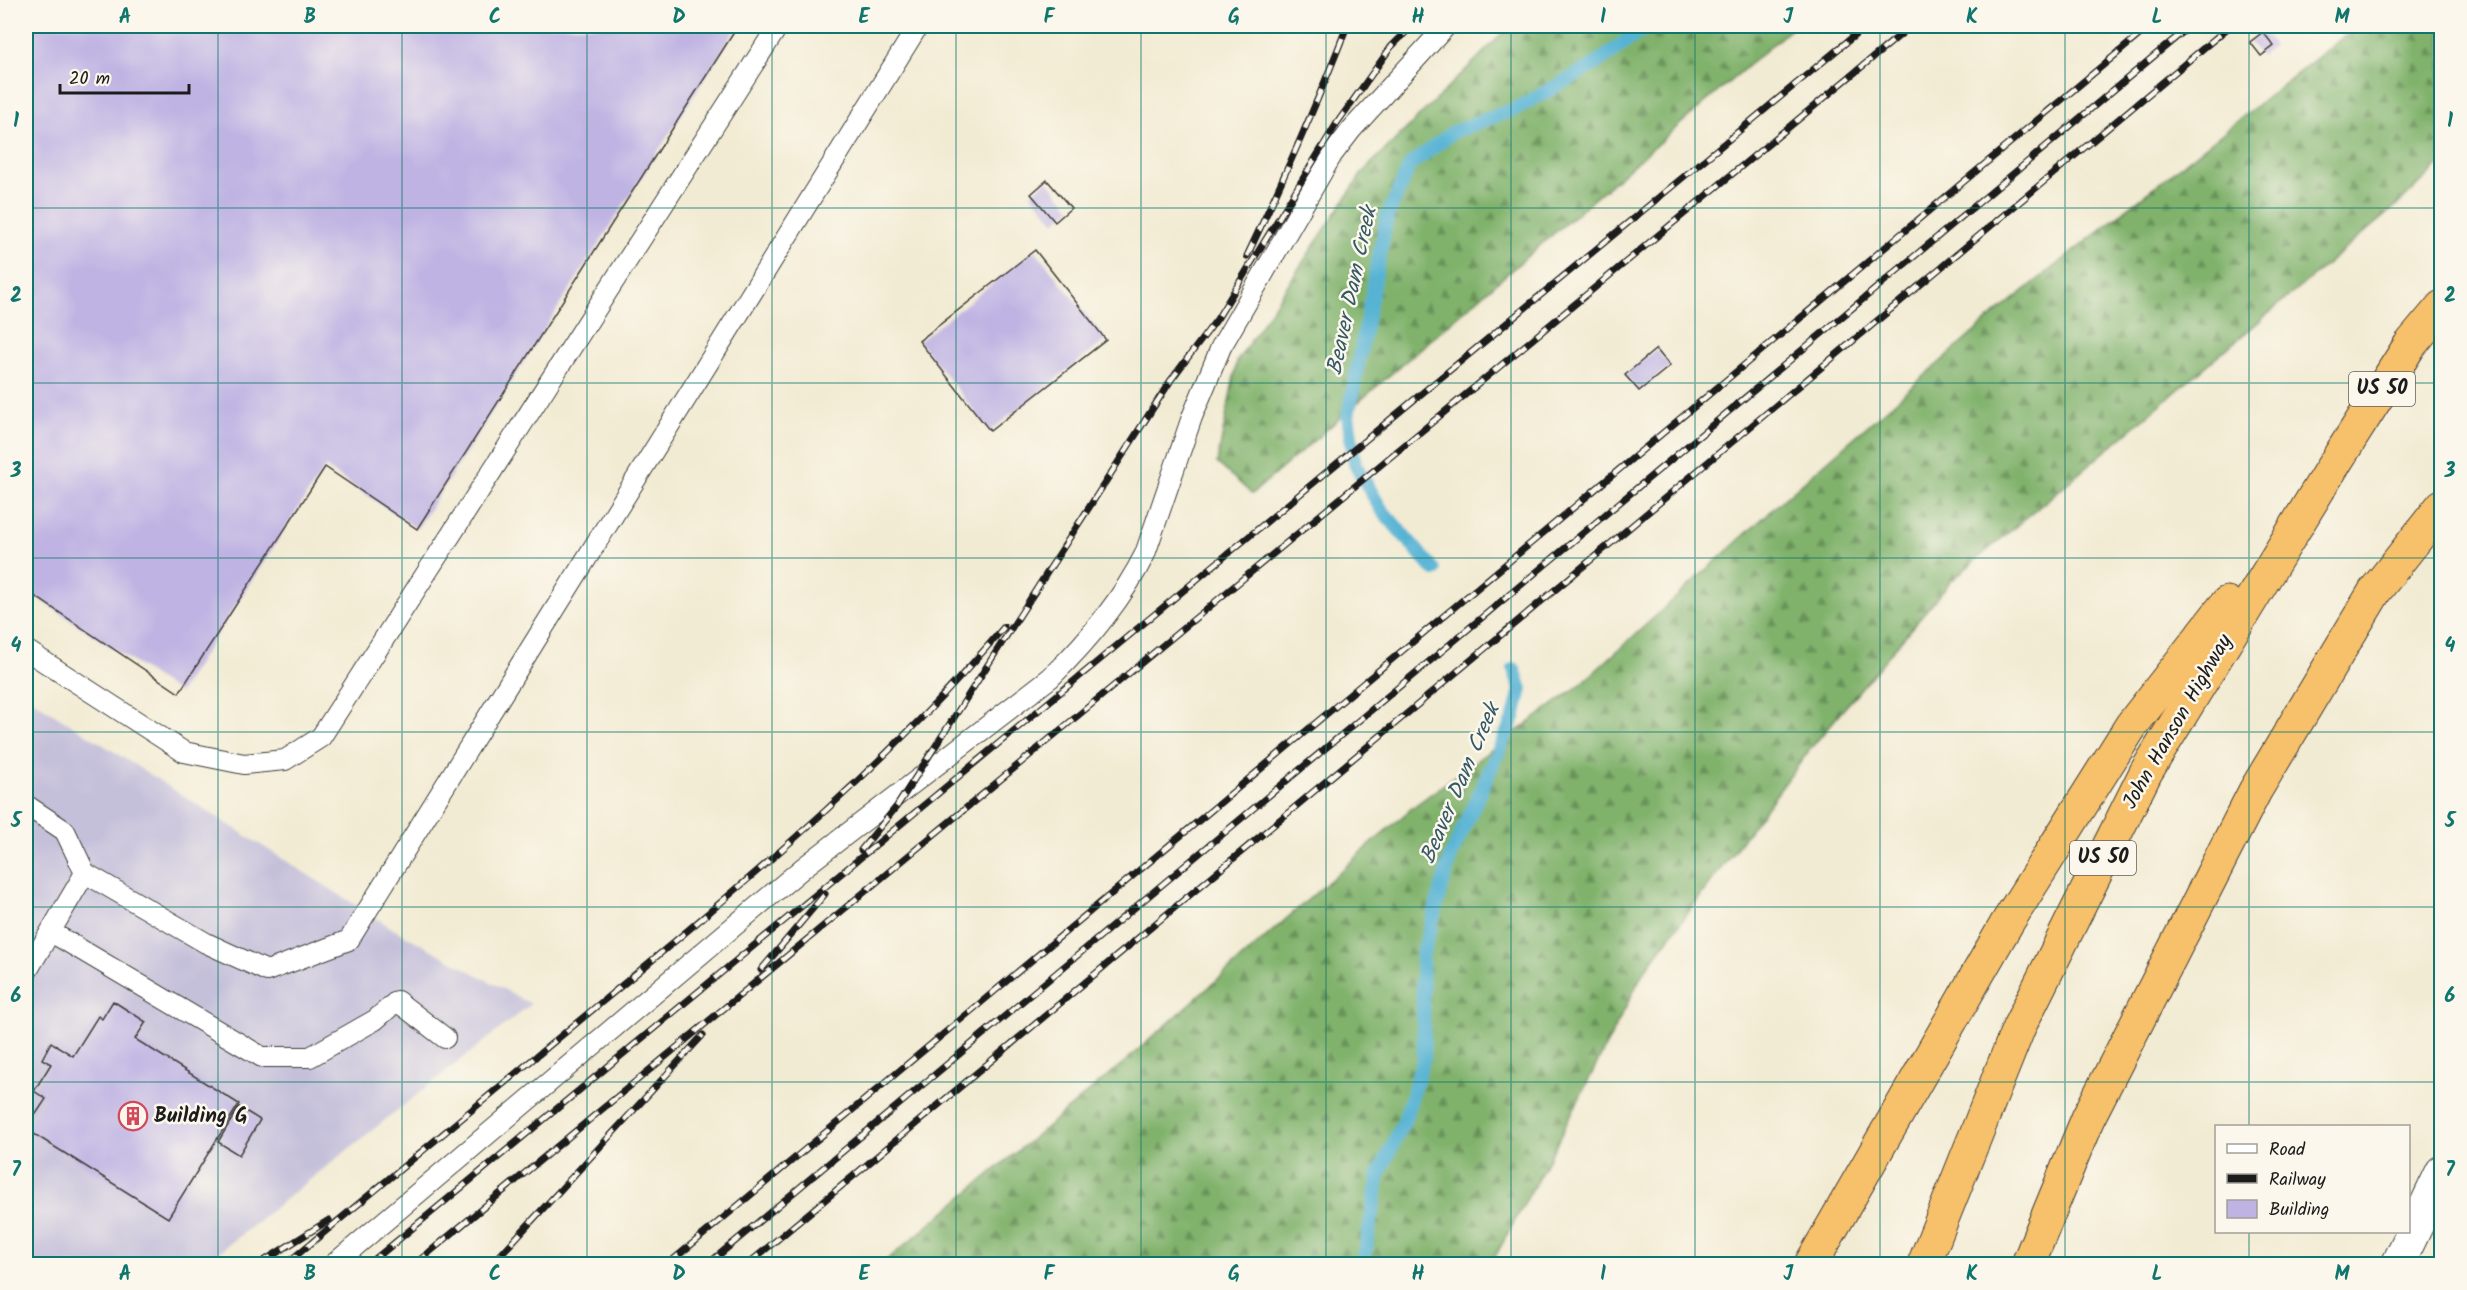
<svg xmlns="http://www.w3.org/2000/svg" width="2467" height="1290" viewBox="0 0 2467 1290" font-family="Kalam,sans-serif">
  <style>
    .industrial { fill: #c5c0da }
    .forest { fill: url(#forest-firs); stroke: #4e6744; stroke-width: 1.5 }
    .lines { fill: none; stroke-linecap: round; stroke-linejoin: round }
    .stream { stroke: #56b3d4; stroke-width: 14 }
    .building { fill: #bfb3e3 }
    .lane-casing { stroke: #3c3b37; stroke-width: 22 }
    .street-casing { stroke: #3c3b37; stroke-width: 35 }
    .highway-casing { stroke: #3c3b37; stroke-width: 35 }
    .lane { stroke: #fff; stroke-width: 20 }
    .street { stroke: #fff; stroke-width: 33 }
    .highway { stroke: #f7c06b; stroke-width: 33 }
    .rail-casing { stroke: #1c1c1c; stroke-width: 7 }
    .rail { stroke: #fbf7ec; stroke-width: 4.5; stroke-dasharray: 14; stroke-linecap: butt }
    .grid { fill: none; stroke: #0f766e; stroke-width: 1.5; stroke-opacity: 0.55 }
    .labels { text-anchor: middle; dominant-baseline: central; stroke-width: 5; stroke-linejoin: round; paint-order: stroke }
    .shield { fill: #fbf7ec; stroke: #5f5e5a; stroke-width: 1.5 }
    .shield-label { font-size: 20px; font-weight: bold; fill: #1c1c1c }
    .street-label { font-size: 21px; fill: #1c1c1c; stroke: #fbf7ec }
    .poi-label { font-size: 21px; font-weight: bold; fill: #1c1c1c; stroke: #fbf7ec; text-anchor: start }
    .water-label { font-size: 22px; font-style: italic; fill: #335866; stroke: #fbf7ec }
    .neatline { fill: none; stroke: #0f766e; stroke-width: 2 }
    .grid-label { font-size: 20px; text-anchor: middle; font-weight: bold; fill: #0f766e }
  </style>
  <defs>
    <pattern id="forest-firs" width="22" height="20" patternUnits="userSpaceOnUse" patternTransform="scale(1.5)"><rect width="22" height="20" fill="#80b26c"/><path d="M5 1l3.5 6h-7zM16 11l3.5 6h-7z" fill="#689058"/></pattern>
  </defs>
  <rect width="100%" height="100%" fill="#fbf7ec"/>
  <filter id="ink" filterUnits="userSpaceOnUse"><feTurbulence type="fractalNoise" baseFrequency=".0167" numOctaves="2"/><feDisplacementMap in="SourceGraphic" scale="12" xChannelSelector="R" yChannelSelector="G"/><feConvolveMatrix kernelMatrix="1 2 1 2 8 2 1 2 1" color-interpolation-filters="sRGB"/></filter>
  <filter id="wash" filterUnits="userSpaceOnUse"><feTurbulence type="fractalNoise" baseFrequency=".008" numOctaves="4" result="noise"/><feDisplacementMap in="SourceGraphic" scale="24" xChannelSelector="R" yChannelSelector="G"/><feGaussianBlur stdDeviation="1.35" result="paint"/><feColorMatrix in="noise" values="0 0 0 0 0 0 0 0 0 0 0 0 0 0 0 0 0 1.4 0 .05"/><feComposite in="paint" operator="in"/></filter>
  <g filter="url(#wash)">
    <rect width="100%" height="100%" fill="#f2ebd3"/>
    <polygon class="industrial" points="26,696 395,930 531,1004 204,1264 26,1264"/>
    <g class="forest">
      <polygon points="1510,26 1794,26 1252,494 1217,463 1237,361 1363,172"/>
      <polygon points="2357,26 2441,26 2441,163 2402,201 1950,582 1811,748 1643,973 1544,1168 1491,1264 882,1264 1122,1064 1413,807 1580,685 1785,498 1996,313"/>
    </g>
    <g class="lines">
      <g class="stream">
        <polyline points="1434,570 1381,509 1355,464 1348,416 1387,217 1410,165 1453,132 1517,108 1594,65 1647,26"/>
        <polyline points="1363,1264 1379,1174 1404,1121 1424,1057 1422,956 1451,856 1514,717 1521,689 1514,669"/>
      </g>
    </g>
    <g id="blocks">
      <g class="building">
        <polygon points="26,26 738,26 417,529 325,467 179,693 26,590"/>
        <polygon points="2263,32 2274,46 2261,56 2250,42"/>
        <polygon points="1047,180 1071,208 1055,222 1031,194"/>
        <polygon points="1035,250 1106,340 990,431 919,341"/>
        <polygon points="1656,349 1670,366 1639,391 1625,375"/>
        <polygon points="113,1001 146,1022 135,1039 239,1104 168,1218 26,1129 46,1099 34,1091 51,1064 42,1059 51,1042 73,1056 98,1016 102,1019"/>
        <polygon points="239,1107 260,1120 239,1155 218,1142"/>
      </g>
    </g>
  </g>
  <g filter="url(#ink)">
    <use href="#blocks" fill-opacity="0" stroke="#3c3b37" stroke-width="1.5"/>
    <g class="lines">
      <g class="lane-casing">
        <g id="lane">
          <polyline points="26,650 184,752 244,764 285,760 321,737 778,26"/>
          <polyline points="26,805 65,831 85,873 26,973"/>
          <polyline points="85,873 206,943 267,971 349,940 918,26"/>
          <polyline points="51,932 262,1057 310,1057 375,1020 397,1001 445,1038"/>
          <path d="M334,1264L804,867L1050,678C1088,641 1121,602 1145,554L1192,417L1221,347L1332,155L1352,129L1446,26"/>
        </g>
      </g>
      <g class="street-casing">
        <polyline id="street" points="2398,1264 2442,1172"/>
      </g>
      <g class="highway-casing">
        <g id="highway">
          <polyline points="1811,1264 2007,923 2131,726 2227,603"/>
          <polyline points="1924,1264 2019,1027 2146,772 2328,474 2410,345 2442,307"/>
          <polyline points="2028,1264 2088,1118 2255,791 2375,591 2442,506"/>
        </g>
      </g>
      <use href="#lane" class="lane"/>
      <use href="#street" class="street"/>
      <use href="#highway" class="highway"/>
      <g class="rail-casing">
        <g id="rail">
          <path d="M1247,256C1283,180 1317,104 1347,26"/>
          <polyline points="861,850 897,806 1171,380 1217,319 1337,123 1391,47 1412,26"/>
          <polyline points="761,970 825,894"/>
          <polyline points="259,1264 329,1220"/>
          <path d="M286,1264C401,1169 516,1073 632,977C763,868 894,758 1004,627"/>
          <polyline points="369,1264 1866,26"/>
          <polyline points="415,1264 1911,26"/>
          <polyline points="492,1264 703,1035"/>
          <polyline points="668,1264 2150,26"/>
          <polyline points="708,1264 2190,26"/>
          <polyline points="748,1264 2230,26"/>
        </g>
      </g>
      <use href="#rail" class="rail"/>
    </g>
  </g>
  <path class="grid" d="M218,26V1264M402,26V1264M587,26V1264M772,26V1264M956,26V1264M1141,26V1264M1326,26V1264M1511,26V1264M1695,26V1264M1880,26V1264M2065,26V1264M2249,26V1126M26,208H2442M26,383H2442M26,558H2442M26,732H2442M26,907H2442M26,1082H2442M2249,1232V1264"/>
  <defs>
    <g id="building-ring" transform="scale(1.5)"><circle r="9.5" fill="#fbf7ec" stroke="#d1495b" stroke-width="1.5"/><path d="M-4-6H4V6H1V3H-1V6H-4ZM-2.5-4.3h1.7v1.8h-1.7ZM.8-4.3h1.7v1.8H.8ZM-2.5-1h1.7V.8h-1.7ZM.8-1h1.7V.8H.8Z" fill="#d1495b"/></g>
  </defs>
  <g fill-rule="evenodd">
    <use href="#building-ring" x="133" y="1116"/>
  </g>
  <g class="labels">
    <g class="shield">
      <rect x="2349" y="372" width="66" height="34" rx="4.5"/>
      <rect x="2070" y="841" width="66" height="34" rx="4.5"/>
    </g>
    <g class="shield-label">
      <text x="2382" y="389">US 50</text>
      <text x="2103" y="858">US 50</text>
    </g>
    <g class="street-label">
      <text transform="translate(2178 722) rotate(-60)">John Hanson Highway</text>
    </g>
    <g class="poi-label">
      <text x="154" y="1116">Building G</text>
    </g>
    <g class="water-label">
      <text transform="translate(1353 291) rotate(-78)">Beaver Dam Creek</text>
      <text transform="translate(1461 784) rotate(-67)">Beaver Dam Creek</text>
    </g>
  </g>
  <rect width="2467" height="1290" fill="none" stroke="#fbf7ec" stroke-width="66"/>
  <rect x="2215" y="1125" width="195" height="108" fill="#fbf7ec" stroke="#a29f99" stroke-width="1.5"/>
  <rect x="2227" y="1144" width="30" height="9" fill="#ffffff" stroke="#a29f99" stroke-width="1.5"/>
  <text x="2269" y="1155" font-size="18" fill="#1c1c1c">Road</text>
  <rect x="2227" y="1174" width="30" height="9" fill="#1c1c1c" stroke="#a29f99" stroke-width="1.5"/>
  <text x="2269" y="1185" font-size="18" fill="#1c1c1c">Railway</text>
  <rect x="2227" y="1200" width="30" height="18" fill="#bfb3e3" stroke="#a29f99" stroke-width="1.5"/>
  <text x="2269" y="1215" font-size="18" fill="#1c1c1c">Building</text>
  <path d="M60 84v9h129v-9" fill="none" stroke="#1c1c1c" stroke-width="3"/>
  <text x="69" y="84" font-size="18" fill="#1c1c1c" stroke="#fbf7ec" stroke-width="4.5" paint-order="stroke">20 m</text>
  <rect x="33" y="33" width="2401" height="1224" class="neatline"/>
  <g class="grid-label">
    <text x="125" y="23">A</text>
    <text x="310" y="23">B</text>
    <text x="495" y="23">C</text>
    <text x="679" y="23">D</text>
    <text x="864" y="23">E</text>
    <text x="1049" y="23">F</text>
    <text x="1234" y="23">G</text>
    <text x="1418" y="23">H</text>
    <text x="1603" y="23">I</text>
    <text x="1788" y="23">J</text>
    <text x="1972" y="23">K</text>
    <text x="2157" y="23">L</text>
    <text x="2342" y="23">M</text>
    <text x="16" y="127">1</text>
    <text x="2450" y="127">1</text>
    <text x="16" y="302">2</text>
    <text x="2450" y="302">2</text>
    <text x="16" y="477">3</text>
    <text x="2450" y="477">3</text>
    <text x="16" y="652">4</text>
    <text x="2450" y="652">4</text>
    <text x="16" y="827">5</text>
    <text x="2450" y="827">5</text>
    <text x="16" y="1002">6</text>
    <text x="2450" y="1002">6</text>
    <text x="16" y="1176">7</text>
    <text x="2450" y="1176">7</text>
    <text x="125" y="1280">A</text>
    <text x="310" y="1280">B</text>
    <text x="495" y="1280">C</text>
    <text x="679" y="1280">D</text>
    <text x="864" y="1280">E</text>
    <text x="1049" y="1280">F</text>
    <text x="1234" y="1280">G</text>
    <text x="1418" y="1280">H</text>
    <text x="1603" y="1280">I</text>
    <text x="1788" y="1280">J</text>
    <text x="1972" y="1280">K</text>
    <text x="2157" y="1280">L</text>
    <text x="2342" y="1280">M</text>
  </g>
</svg>
